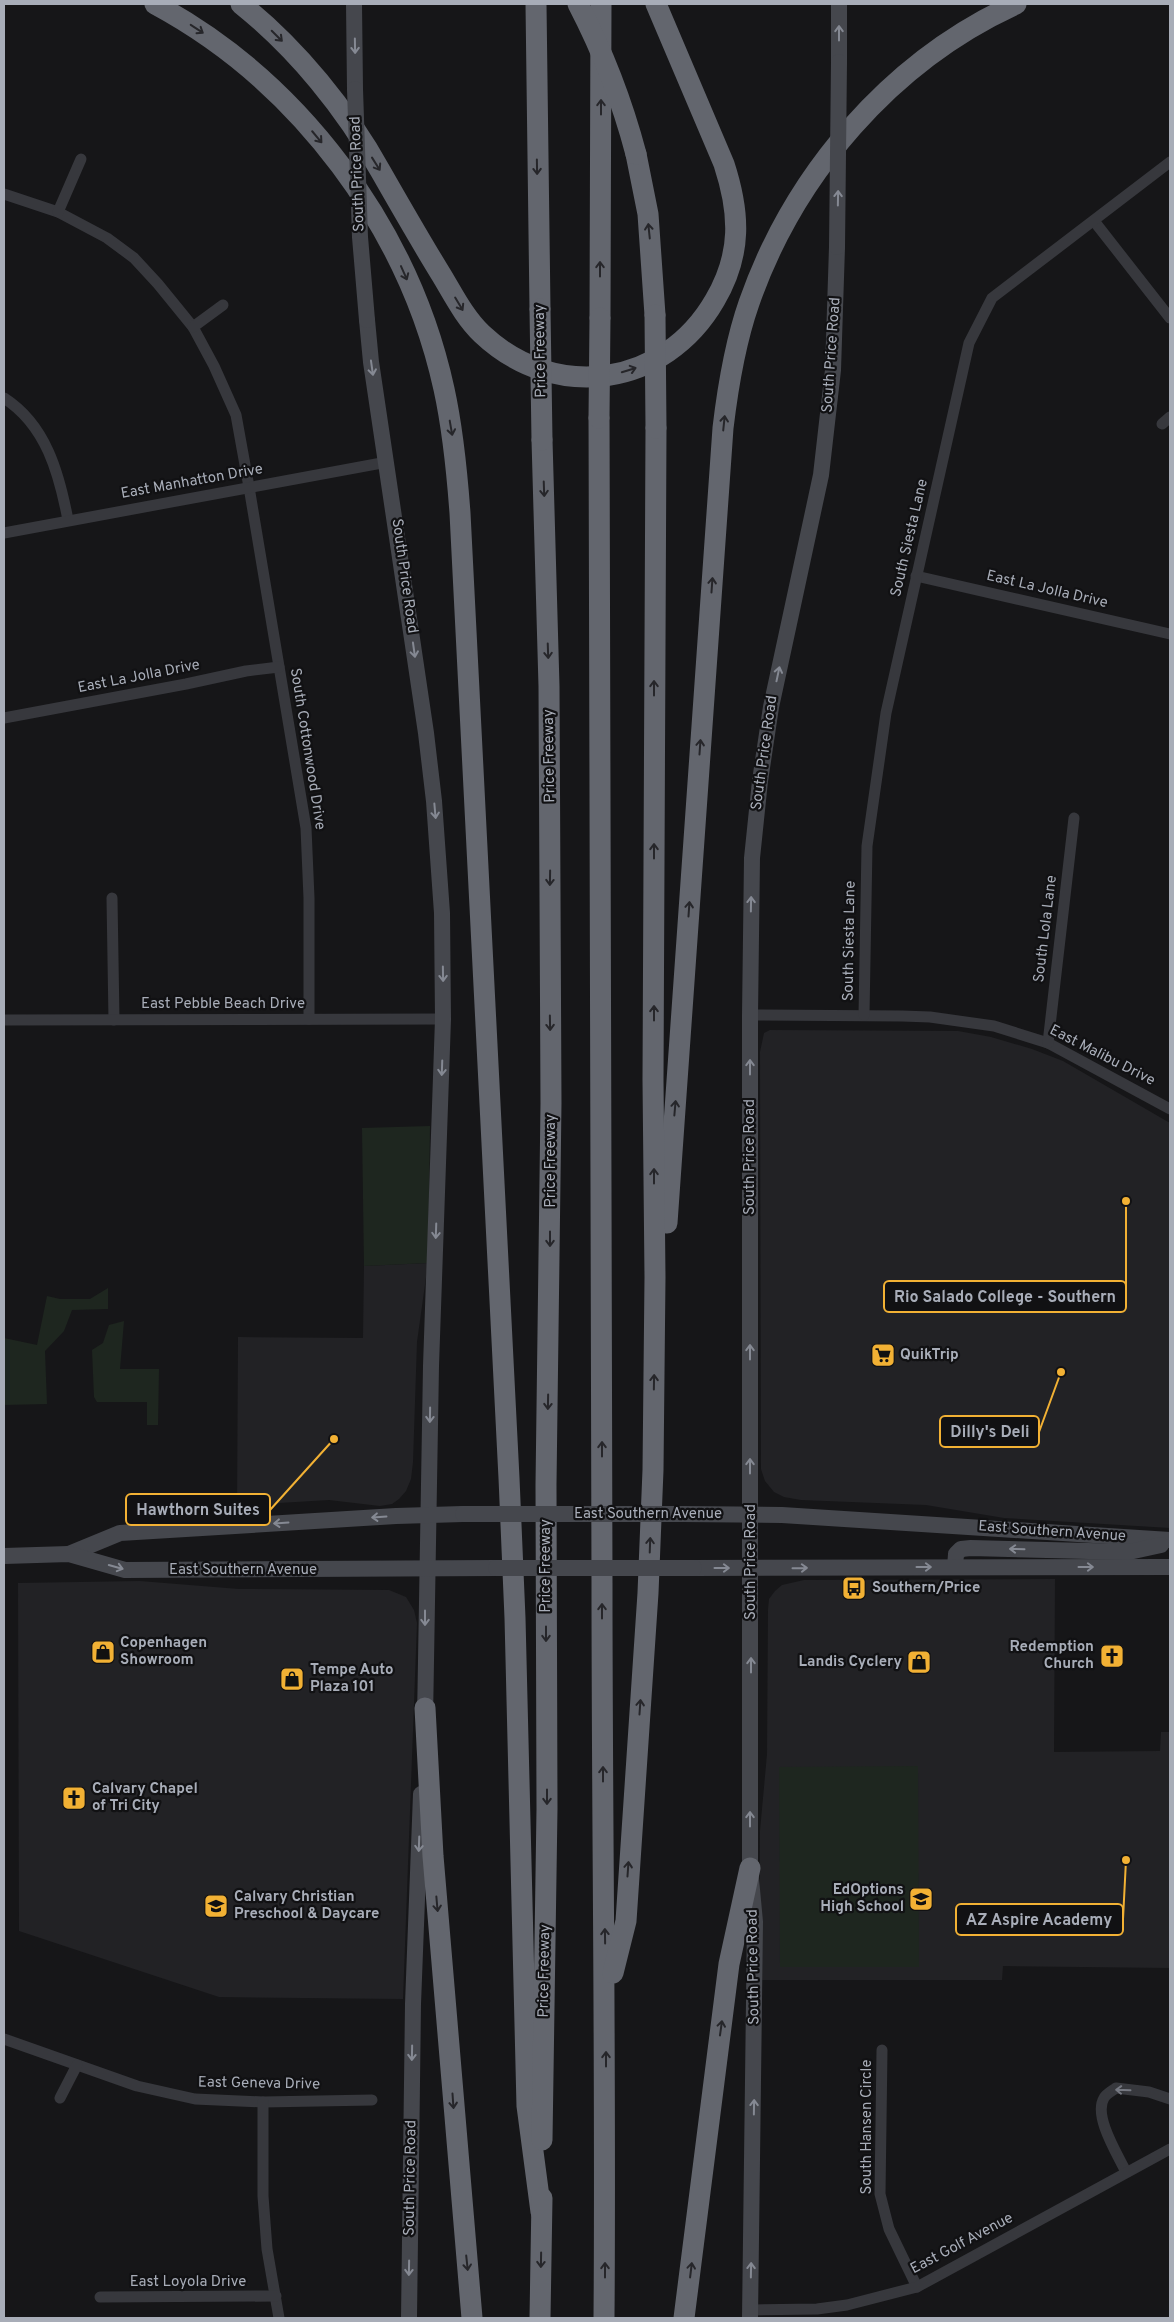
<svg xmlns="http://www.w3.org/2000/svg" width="1174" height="2322" viewBox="0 0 1174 2322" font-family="Overpass,sans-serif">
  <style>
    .built { fill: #222225 }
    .green { fill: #1e261f }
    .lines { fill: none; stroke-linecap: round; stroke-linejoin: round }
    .street { stroke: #37383d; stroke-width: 11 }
    .secondary { stroke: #45474d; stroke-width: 16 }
    .highway { stroke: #63666e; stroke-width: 21 }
    .secondary-bridge { stroke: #45474d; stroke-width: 16 }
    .highway-bridge { stroke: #63666e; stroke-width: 21 }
    .oneway { stroke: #26262a }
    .oneway2 { stroke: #858993 }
    .oneway3 { stroke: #757881 }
    .labels { text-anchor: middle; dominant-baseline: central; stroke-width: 4.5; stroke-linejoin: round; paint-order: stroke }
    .street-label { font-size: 15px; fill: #a8adb8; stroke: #111113 }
    .poi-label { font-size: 15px; font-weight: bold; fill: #a8adb8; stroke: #111113; text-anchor: start }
    .leader { fill: none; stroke: #f2b134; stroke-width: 2 }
    .callout-dot { fill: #f2b134; stroke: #111113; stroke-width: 2 }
    .callout { fill: #111113; stroke: #f2b134; stroke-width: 2 }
    .callout-label { font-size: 16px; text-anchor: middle; font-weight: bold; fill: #a8adb8 }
  </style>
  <rect width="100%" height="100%" fill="#161618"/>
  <g class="built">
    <polygon points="770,1030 958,1031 991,1037 1032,1049 1063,1061 1170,1123 1170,1528 1004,1518 926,1505 801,1500 784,1497 774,1492 765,1481 761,1469 760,1052 764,1033"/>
    <polygon points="428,1263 417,1342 413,1462 411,1479 406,1491 399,1499 392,1504 380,1506 329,1500 279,1503 237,1514 238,1337 363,1338 364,1266"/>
    <polygon points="1055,1579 1054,1752 1160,1751 1161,1732 1170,1732 1170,1968 1003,1966 1002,1980 759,1980 760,1831 767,1754 768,1610 769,1599 775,1591 782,1585 804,1580"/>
    <polygon points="140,1581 239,1589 389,1590 406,1597 414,1610 417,1623 403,1999 219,1997 19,1931 18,1583"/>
  </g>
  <g class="green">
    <polygon points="430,1126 428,1263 364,1266 362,1128"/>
    <polygon points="108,1288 108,1309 72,1310 64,1331 45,1351 47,1404 4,1405 4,1338 37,1345 47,1296 60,1299 90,1299"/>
    <polygon points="124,1321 120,1369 159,1369 158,1425 147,1425 147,1402 97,1402 94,1397 92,1350 103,1343 109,1325"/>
    <polygon points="918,1766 919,1967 780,1967 779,1767"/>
  </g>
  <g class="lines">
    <g class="street">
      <polyline points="4,194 58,212 107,238 134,258 158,284 193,327 214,366 236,415 249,487 306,828 309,898 309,1019"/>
      <polyline points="58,212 81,159"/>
      <polyline points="1094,221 1170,318"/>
      <polyline points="193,327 223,305"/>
      <path d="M4,398C46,425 59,473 68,520"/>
      <polyline points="1162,424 1170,417"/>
      <polyline points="4,533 387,462"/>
      <polyline points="916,576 1170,634"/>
      <polyline points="4,718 186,684 246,671 279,667"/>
      <polyline points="112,898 114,1020"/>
      <polyline points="750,1015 902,1016 930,1017 994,1026 1048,1043 1170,1109"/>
      <polyline points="864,1015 867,846 886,713 969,343 992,298 1170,162"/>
      <polyline points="4,1020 443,1019"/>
      <polyline points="1048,1043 1074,818"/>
      <polyline points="4,2039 137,2086 195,2099 263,2102 372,2100"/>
      <polyline points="882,2050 880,2194 889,2229 917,2287"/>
      <polyline points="60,2098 77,2065"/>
      <polyline points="263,2102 263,2196 267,2249 279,2318"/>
      <path d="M1126,2172C1118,2155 1093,2116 1104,2098C1106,2094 1112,2091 1116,2088L1149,2092L1170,2099"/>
      <polyline points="100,2297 276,2296"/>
      <polyline points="750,2310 817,2309 847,2305 917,2287 1170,2149"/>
    </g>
    <g class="secondary">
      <polyline points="354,4 355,89"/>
      <polyline points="839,4 839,62"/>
      <polyline points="367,320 371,362 426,733 434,801 442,913 443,1019 431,1366 425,1720"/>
      <polyline points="683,1514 782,1515 1170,1540"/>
      <polyline points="69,1554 120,1533 396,1516 463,1514"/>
      <polyline points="4,1556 69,1554 125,1570 496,1568"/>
      <polyline points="955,1567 956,1554 961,1549 971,1548 1129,1552 1161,1545"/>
      <polyline points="694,1568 1170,1567"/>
      <polyline points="409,2318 413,2004 421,1794"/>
      <polyline points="750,2318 755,1922 750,1868 750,1015 752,858 760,781 771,707 821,475 833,370 837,247"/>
    </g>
    <g class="highway">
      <path d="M155,4C300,82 409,229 444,389C453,430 457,472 460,513L509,1478L515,1618L527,2106L541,2212"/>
      <path d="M241,4C297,49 346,109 381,172C401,207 421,242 442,276C454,296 465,318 482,334C555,403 665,387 715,300C742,254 740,213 724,164L656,4"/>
      <polyline points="536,4 540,309"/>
      <polyline points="636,154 648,214 655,315"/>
      <polyline points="600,318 601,4"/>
      <path d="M599,418C601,806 601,1194 602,1583C602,1828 606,2073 604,2318"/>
      <polyline points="542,440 549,686 551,1103 546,1485 547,1809 542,2140"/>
      <path d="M667,1223L723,428C728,386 735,343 749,303C794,174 891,61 1016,4"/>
      <polyline points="425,1708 433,1856 472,2318"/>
      <polyline points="613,1973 626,1921 648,1593 653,1470 655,1277 653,1080 656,428"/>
      <polyline points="540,2318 542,2198"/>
      <polyline points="684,2318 729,1964 750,1868"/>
    </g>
    <g class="secondary-bridge">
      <polyline points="355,89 360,237 367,320"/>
      <polyline points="837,247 839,62"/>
      <polyline points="463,1514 683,1514"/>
      <polyline points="496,1568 694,1568"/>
    </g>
    <g class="highway-bridge">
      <path d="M578,4C603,52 622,101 636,154"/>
      <polyline points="540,309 542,440"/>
      <polyline points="655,315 656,428"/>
      <polyline points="599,418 600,318"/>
    </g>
  </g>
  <defs><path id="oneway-shaft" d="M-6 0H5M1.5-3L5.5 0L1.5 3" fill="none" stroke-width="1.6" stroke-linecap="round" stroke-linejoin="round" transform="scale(1.25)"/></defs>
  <g class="oneway">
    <use href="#oneway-shaft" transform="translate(197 29) rotate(33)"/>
    <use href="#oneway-shaft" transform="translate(277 36) rotate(45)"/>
    <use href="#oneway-shaft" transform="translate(601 107) rotate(-90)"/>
    <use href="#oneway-shaft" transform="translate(317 137) rotate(50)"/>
    <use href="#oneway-shaft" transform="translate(376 164) rotate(58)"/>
    <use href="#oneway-shaft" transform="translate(537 167) rotate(89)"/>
    <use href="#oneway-shaft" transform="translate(649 231) rotate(-96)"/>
    <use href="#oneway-shaft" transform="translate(600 269) rotate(-90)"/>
    <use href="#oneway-shaft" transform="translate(404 273) rotate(66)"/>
    <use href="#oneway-shaft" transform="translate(459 304) rotate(59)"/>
    <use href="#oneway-shaft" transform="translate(629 370) rotate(-17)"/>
    <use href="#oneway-shaft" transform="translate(724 423) rotate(-84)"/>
    <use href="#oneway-shaft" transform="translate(451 428) rotate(80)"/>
    <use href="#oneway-shaft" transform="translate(544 489) rotate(88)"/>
    <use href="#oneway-shaft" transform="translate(712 585) rotate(-86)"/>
    <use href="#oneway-shaft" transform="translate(548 651) rotate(88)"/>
    <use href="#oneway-shaft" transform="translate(654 688) rotate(-90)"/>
    <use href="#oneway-shaft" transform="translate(700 747) rotate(-86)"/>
    <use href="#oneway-shaft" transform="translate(654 851) rotate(-90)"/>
    <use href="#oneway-shaft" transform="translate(550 878) rotate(91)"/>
    <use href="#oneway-shaft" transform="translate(689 909) rotate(-86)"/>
    <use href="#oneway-shaft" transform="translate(654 1013) rotate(-90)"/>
    <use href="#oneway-shaft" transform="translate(550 1023) rotate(89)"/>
    <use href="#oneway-shaft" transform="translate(675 1108) rotate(-85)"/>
    <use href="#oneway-shaft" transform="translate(654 1176) rotate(-90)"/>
    <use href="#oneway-shaft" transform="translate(550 1239) rotate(90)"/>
    <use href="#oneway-shaft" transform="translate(654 1382) rotate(-89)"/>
    <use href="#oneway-shaft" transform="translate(548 1402) rotate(91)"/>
    <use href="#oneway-shaft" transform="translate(602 1449) rotate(-90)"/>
    <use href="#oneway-shaft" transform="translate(650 1545) rotate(-88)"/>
    <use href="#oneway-shaft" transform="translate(602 1611) rotate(-90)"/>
    <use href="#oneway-shaft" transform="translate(546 1634) rotate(90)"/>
    <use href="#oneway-shaft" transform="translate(640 1707) rotate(-86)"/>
    <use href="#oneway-shaft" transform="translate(603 1774) rotate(-90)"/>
    <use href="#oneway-shaft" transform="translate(547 1797) rotate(90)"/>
    <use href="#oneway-shaft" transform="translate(628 1869) rotate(-86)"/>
    <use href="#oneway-shaft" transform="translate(437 1904) rotate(85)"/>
    <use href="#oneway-shaft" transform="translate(605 1936) rotate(-91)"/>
    <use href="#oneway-shaft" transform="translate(721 2028) rotate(-82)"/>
    <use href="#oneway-shaft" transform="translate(606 2059) rotate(-90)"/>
    <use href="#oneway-shaft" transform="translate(453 2101) rotate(86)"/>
    <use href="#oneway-shaft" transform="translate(541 2260) rotate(91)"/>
    <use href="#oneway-shaft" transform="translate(467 2263) rotate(84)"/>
    <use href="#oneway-shaft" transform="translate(605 2270) rotate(-90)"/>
    <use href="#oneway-shaft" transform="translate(691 2270) rotate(-83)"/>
  </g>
  <g class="oneway2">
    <use href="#oneway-shaft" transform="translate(839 33) rotate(-90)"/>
    <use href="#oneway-shaft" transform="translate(355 46) rotate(89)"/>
    <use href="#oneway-shaft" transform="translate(838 198) rotate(-89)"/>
    <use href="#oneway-shaft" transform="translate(372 368) rotate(82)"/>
    <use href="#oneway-shaft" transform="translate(414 650) rotate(82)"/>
    <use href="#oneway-shaft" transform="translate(778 674) rotate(-78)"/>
    <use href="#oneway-shaft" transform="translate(435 811) rotate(85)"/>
    <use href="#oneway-shaft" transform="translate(751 904) rotate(-89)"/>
    <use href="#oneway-shaft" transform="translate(443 974) rotate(89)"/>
    <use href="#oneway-shaft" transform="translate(750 1067) rotate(-90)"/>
    <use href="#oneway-shaft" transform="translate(442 1068) rotate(92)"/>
    <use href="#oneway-shaft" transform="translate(436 1231) rotate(92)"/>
    <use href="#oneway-shaft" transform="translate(750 1352) rotate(-90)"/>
    <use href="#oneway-shaft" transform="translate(430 1415) rotate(91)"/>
    <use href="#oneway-shaft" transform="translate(750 1466) rotate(-90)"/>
    <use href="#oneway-shaft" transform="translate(379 1517) rotate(176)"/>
    <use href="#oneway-shaft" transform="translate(281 1523) rotate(176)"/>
    <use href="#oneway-shaft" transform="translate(1017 1549) rotate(-179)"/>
    <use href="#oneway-shaft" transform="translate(116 1567) rotate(16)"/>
    <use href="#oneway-shaft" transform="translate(924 1567)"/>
    <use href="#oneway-shaft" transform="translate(1086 1567)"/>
    <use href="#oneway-shaft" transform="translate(722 1568)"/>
    <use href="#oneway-shaft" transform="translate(800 1568) rotate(-1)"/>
    <use href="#oneway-shaft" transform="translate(425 1618) rotate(90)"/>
    <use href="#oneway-shaft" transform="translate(751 1665) rotate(-90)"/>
    <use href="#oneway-shaft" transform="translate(750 1819) rotate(-90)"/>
    <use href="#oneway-shaft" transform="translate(419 1844) rotate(92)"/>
    <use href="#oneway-shaft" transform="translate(412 2053) rotate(91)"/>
    <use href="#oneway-shaft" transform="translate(754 2107) rotate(-89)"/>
    <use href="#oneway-shaft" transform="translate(409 2268) rotate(91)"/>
    <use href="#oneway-shaft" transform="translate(751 2270) rotate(-89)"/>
  </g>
  <use class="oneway3" href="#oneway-shaft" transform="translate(1123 2090) rotate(-178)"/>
  <defs>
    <g id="supermarket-square" transform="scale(1.25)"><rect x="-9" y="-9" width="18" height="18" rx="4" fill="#f2b134" stroke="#111113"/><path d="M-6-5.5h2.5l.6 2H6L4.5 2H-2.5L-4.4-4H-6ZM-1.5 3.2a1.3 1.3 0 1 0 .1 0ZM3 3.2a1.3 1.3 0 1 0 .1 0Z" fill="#111"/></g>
    <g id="bus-square" transform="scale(1.25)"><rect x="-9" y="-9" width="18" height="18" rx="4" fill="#f2b134" stroke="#111113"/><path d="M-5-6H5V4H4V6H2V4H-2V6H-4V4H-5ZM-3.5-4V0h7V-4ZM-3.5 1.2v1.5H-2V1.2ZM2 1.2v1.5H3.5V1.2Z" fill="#111"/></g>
    <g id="shop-square" transform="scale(1.25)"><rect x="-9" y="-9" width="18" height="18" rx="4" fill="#f2b134" stroke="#111113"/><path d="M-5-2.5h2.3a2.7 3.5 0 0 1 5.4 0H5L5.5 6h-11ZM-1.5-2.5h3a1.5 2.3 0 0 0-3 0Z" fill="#111"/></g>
    <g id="church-square" transform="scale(1.25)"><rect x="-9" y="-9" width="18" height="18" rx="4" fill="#f2b134" stroke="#111113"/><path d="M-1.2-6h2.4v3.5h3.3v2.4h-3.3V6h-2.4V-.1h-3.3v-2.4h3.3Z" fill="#111"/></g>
    <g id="school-square" transform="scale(1.25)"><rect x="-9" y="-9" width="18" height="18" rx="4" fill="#f2b134" stroke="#111113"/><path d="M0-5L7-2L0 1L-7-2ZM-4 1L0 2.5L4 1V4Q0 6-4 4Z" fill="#111"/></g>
  </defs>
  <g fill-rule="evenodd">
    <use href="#supermarket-square" x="883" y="1355"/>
    <use href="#bus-square" x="854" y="1588"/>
    <use href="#shop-square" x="103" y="1652"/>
    <use href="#church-square" x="1112" y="1656"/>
    <use href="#shop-square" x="919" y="1662"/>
    <use href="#shop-square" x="292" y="1679"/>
    <use href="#church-square" x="74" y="1798"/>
    <use href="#school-square" x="921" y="1899"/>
    <use href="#school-square" x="216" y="1906"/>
  </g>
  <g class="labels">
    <g class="street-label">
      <text transform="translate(358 174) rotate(-92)">South Price Road</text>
      <text transform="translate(541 351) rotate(-91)">Price Freeway</text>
      <text transform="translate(832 355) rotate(-86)">South Price Road</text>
      <text transform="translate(192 482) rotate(-10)">East Manhatton Drive</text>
      <text transform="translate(910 538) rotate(-77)">South Siesta Lane</text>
      <text transform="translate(404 576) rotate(82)">South Price Road</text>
      <text transform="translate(1047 590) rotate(13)">East La Jolla Drive</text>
      <text transform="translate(139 677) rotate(-11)">East La Jolla Drive</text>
      <text transform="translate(307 749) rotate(81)">South Cottonwood Drive</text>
      <text transform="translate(765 753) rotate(-82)">South Price Road</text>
      <text transform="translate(550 756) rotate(-91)">Price Freeway</text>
      <text transform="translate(1046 929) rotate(-83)">South Lola Lane</text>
      <text transform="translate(850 941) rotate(-89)">South Siesta Lane</text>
      <text x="223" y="1004">East Pebble Beach Drive</text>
      <text transform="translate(1102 1056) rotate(27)">East Malibu Drive</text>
      <text transform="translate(750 1157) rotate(-90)">South Price Road</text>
      <text transform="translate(551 1161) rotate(-90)">Price Freeway</text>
      <text x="648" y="1514">East Southern Avenue</text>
      <text transform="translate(1052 1532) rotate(4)">East Southern Avenue</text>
      <text transform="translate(751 1562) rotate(-90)">South Price Road</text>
      <text transform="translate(546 1566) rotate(-90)">Price Freeway</text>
      <text x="243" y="1570">East Southern Avenue</text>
      <text transform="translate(754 1967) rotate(-91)">South Price Road</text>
      <text transform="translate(545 1971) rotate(-89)">Price Freeway</text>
      <text transform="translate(259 2084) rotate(1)">East Geneva Drive</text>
      <text transform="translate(867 2127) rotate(-90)">South Hansen Circle</text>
      <text transform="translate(411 2178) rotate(-89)">South Price Road</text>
      <text transform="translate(962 2244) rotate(-28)">East Golf Avenue</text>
      <text x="188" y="2282">East Loyola Drive</text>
    </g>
    <g class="poi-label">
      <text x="900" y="1355">QuikTrip</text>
      <text x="872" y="1588">Southern/Price</text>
      <text x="120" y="1643">Copenhagen<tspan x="120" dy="17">Showroom</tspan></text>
      <text x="1094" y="1647" text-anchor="end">Redemption<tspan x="1094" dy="17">Church</tspan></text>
      <text x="902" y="1662" text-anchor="end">Landis Cyclery</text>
      <text x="310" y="1670">Tempe Auto<tspan x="310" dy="17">Plaza 101</tspan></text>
      <text x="92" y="1789">Calvary Chapel<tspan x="92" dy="17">of Tri City</tspan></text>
      <text x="904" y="1890" text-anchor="end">EdOptions<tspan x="904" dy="17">High School</tspan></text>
      <text x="234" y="1897">Calvary Christian<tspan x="234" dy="17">Preschool &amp; Daycare</tspan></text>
    </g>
  </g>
  <path class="leader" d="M1126 1201L1126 1296M1061 1372L1039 1432M334 1439L270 1510M1126 1860L1123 1919"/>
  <g class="callout-dot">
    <circle cx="1126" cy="1201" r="5"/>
    <circle cx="1061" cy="1372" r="5"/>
    <circle cx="334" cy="1439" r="5"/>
    <circle cx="1126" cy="1860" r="5"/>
  </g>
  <g class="callout">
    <rect x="884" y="1281" width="242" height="31" rx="5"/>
    <rect x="940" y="1416" width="99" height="31" rx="5"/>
    <rect x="126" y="1494" width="144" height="31" rx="5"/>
    <rect x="956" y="1904" width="167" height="31" rx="5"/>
  </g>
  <g class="callout-label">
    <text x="1005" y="1302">Rio Salado College - Southern</text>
    <text x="990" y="1437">Dilly's Deli</text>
    <text x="198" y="1515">Hawthorn Suites</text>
    <text x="1039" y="1925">AZ Aspire Academy</text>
  </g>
  <rect width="1174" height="2322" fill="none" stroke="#a8adb8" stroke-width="10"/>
</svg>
